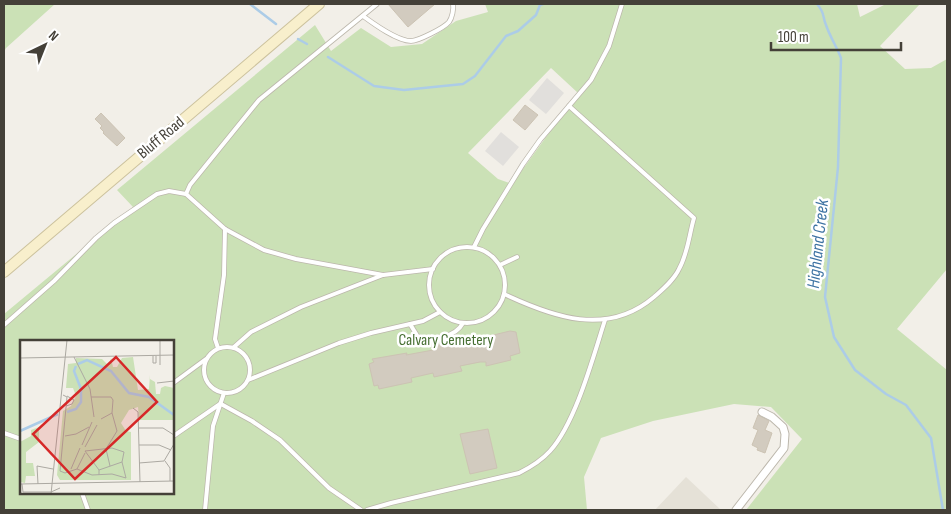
<svg xmlns="http://www.w3.org/2000/svg" width="951" height="514" viewBox="0 0 951 514" font-family="'Sofia Sans Condensed',sans-serif">
  <style>
    .residential { fill: #e5e1d7 }
    .green { fill: #cbe1b6; fill-rule: evenodd }
    .parking { fill: #e1dfdc }
    .lines { fill: none; stroke-linecap: round; stroke-linejoin: round }
    .stream { stroke: #accce7; stroke-width: 2.5 }
    .building { fill: #d2cbbf; stroke: #ccc3b3 }
    .service-casing { stroke: #bcb7ac; stroke-width: 5.5 }
    .minor-casing { stroke: #bcb7ac; stroke-width: 9 }
    .secondary-casing { stroke: #ccc29d; stroke-width: 12 }
    .service { stroke: #fff; stroke-width: 4 }
    .minor { stroke: #fff; stroke-width: 7 }
    .secondary { stroke: #f8efcc; stroke-width: 10 }
    .labels { text-anchor: middle; dominant-baseline: central; stroke-width: 5; stroke-linejoin: round; paint-order: stroke }
    .street-label { font-size: 16px; fill: #444038; stroke: #fff }
    .park-label { font-size: 16px; fill: #466f32; stroke: #fff }
    .water-label { font-size: 18px; font-style: italic; fill: #3e73a3; stroke: #fff }
    .inset-river { fill: none; stroke: #accce7; stroke-width: 2.5 }
    .inset-road { fill: none; stroke: #aca9a2; stroke-width: 1 }
    .view { fill: #d62828; fill-opacity: 0.15; stroke: #d62828; stroke-width: 2.5 }
    .inset-edge { fill: none; stroke: #444038; stroke-width: 2.5 }
  </style>
  <rect width="100%" height="100%" fill="#f2efe8"/>
  <polygon class="residential" points="686,477 721,510 655,510"/>
  <g class="green">
    <polygon points="4,4 55,4 6,48 4,52"/>
    <path d="M485,4H857L860,17L886,4H920L880,46L905,69L931,68L947,59V269L897,329L947,370V510H746L802,439L771,407L734,404L653,421L601,438L584,477L587,510H4V314L133,207L117,190L315,25L331,51L361,28L391,47L422,44L456,21L488,12ZM551,68L578,93L512,184L498,179L468,153ZM21,342H172V493H21Z"/>
  </g>
  <g class="parking">
    <polygon points="547,78 564,93 546,114 529,100"/>
    <polygon points="501,132 519,147 503,166 485,151"/>
  </g>
  <g class="lines">
    <g class="stream">
      <polyline points="250,4 276,24"/>
      <path d="M817,4C825,13 822,15 826,25C830,37 837,47 841,58L838,167L825,297L834,337L855,370L886,394L906,405L931,438L943,510"/>
      <polyline points="298,39 307,44"/>
      <polyline points="328,57 374,86 404,90 463,84 475,76 506,36 518,31 536,15 540,5 543,4"/>
    </g>
  </g>
  <g class="building">
    <polygon points="388,4 435,4 408,27"/>
    <polygon points="525,105 538,115 525,130 513,120"/>
    <polygon points="101,113 125,138 117,146 103,133 104,132 100,128 102,126 95,119"/>
    <polygon points="510,331 516,332 520,353 510,356 511,360 486,366 486,362 480,362 460,366 462,371 434,377 433,373 411,378 412,382 379,389 378,385 374,386 369,364 374,362 372,359 407,353 406,355 433,350 432,347 437,346 436,342 446,340 447,344 451,343 452,345"/>
    <polygon points="758,415 769,421 765,430 772,433 765,453 757,450 758,448 752,445 758,430 753,428"/>
    <polygon points="488,429 497,468 470,474 460,434"/>
  </g>
  <g class="lines">
    <g class="service-casing">
      <g id="service">
        <path d="M363,16C374,24 397,41 411,41C418,41 444,28 449,22C452,18 454,9 453,4"/>
        <polyline points="186,194 190,185 259,100 377,4"/>
        <polyline points="474,247 483,229 523,164 540,140 591,80 609,46 622,4"/>
        <circle cx="467" cy="285" r="38"/>
        <polyline points="500,265 517,257"/>
        <path d="M504,294C553,317 607,337 654,297C663,289 674,280 679,269C688,253 689,235 694,218L569,106"/>
        <path d="M410,324L418,337C433,340 455,338 463,323"/>
        <polyline points="4,325 54,281 96,238 114,223 157,194 169,191 186,194 225,229 264,250 296,259 383,275 433,269"/>
        <circle cx="227" cy="370" r="23"/>
        <polyline points="234,347 251,332 301,307 383,275"/>
        <polyline points="218,348 215,339 224,275 225,229"/>
        <polyline points="248,380 339,343 371,333 423,321 440,312"/>
        <polyline points="172,384 206,359"/>
        <polyline points="221,404 252,421 280,440 329,488 361,510"/>
        <polyline points="4,433 21,439"/>
        <polyline points="172,437 220,404"/>
        <polyline points="82,493 88,510"/>
        <polyline points="205,510 213,426 224,393"/>
        <path d="M367,510L391,503L519,473C531,467 541,461 550,451C576,422 593,357 605,320"/>
      </g>
    </g>
    <g class="minor-casing">
      <polyline id="minor" points="736,510 784,448 785,434 783,427 772,417 762,412"/>
    </g>
    <g class="secondary-casing">
      <polyline id="secondary" points="4,272 319,4"/>
    </g>
    <use href="#service" class="service"/>
    <use href="#minor" class="minor"/>
    <use href="#secondary" class="secondary"/>
  </g>
  <g class="labels">
    <g class="street-label">
      <text transform="translate(161 138) rotate(-40)">Bluff Road</text>
    </g>
    <g class="park-label">
      <text x="446" y="340">Calvary Cemetery</text>
    </g>
    <g class="water-label">
      <text transform="translate(818 244) rotate(-84)">Highland Creek</text>
    </g>
  </g>
  <g transform="translate(20 340)">
    <rect width="154" height="154" fill="#f2efe8"/>
    <path d="M113,17L118,50L129,49L130,35V39L135,42L136,54H140L141,48L145,46L154,48V80H119L118,67L109,70L101,83L106,91L111,92V140H40L37,135L43,71L51,66L56,56L53,48H46L48,24L56,23V18L82,19L89,26L91,18L93,27H97L102,18ZM19,87V102L6,112V123H13L15,136H6L5,143L0,142V102L11,96V90Z" fill="#cbe1b6"/>
    <path class="inset-river" d="M58,24L67,20L91,31L109,53L129,57L154,75M47,72L56,69L61,62V49L54,31L56,26M0,91L38,74"/>
    <path class="inset-road" d="M140,0V25M133,16V23H136V16M54,17L70,49L74,77M0,18L154,15M137,43L154,41M43,55L47,57L40,131L45,133L57,129L72,135L92,134L106,138M71,57H91L93,60L92,73L81,79M46,66L52,64L54,60L47,56M113,68L118,72L120,142M119,88H143L154,95M45,96L56,94L69,87M62,105L72,82M119,105H139L151,110M65,107L77,85M86,109L97,91L92,73M86,109L90,126M65,111L92,108L104,112M65,111L79,130V135M104,112L102,122L106,138M145,121L150,128V141M119,123L144,121L154,104M51,129L60,108M57,129L65,113M79,130L102,122M0,144L154,141M2,144L3,152H31L40,148M18,144L17,126L33,129M31,154L47,0"/>
    <path class="view" d="M96,17L137,62L55,139L13,94Z"/>
    <rect width="154" height="154" class="inset-edge"/>
  </g>
  <rect width="951" height="514" fill="none" stroke="#444038" stroke-width="10"/>
  <g transform="translate(45 45) rotate(43)" stroke="#ffffff" stroke-width="4" paint-order="stroke">
  <path d="M0-4L9 19L0 12L-9 19Z" fill="#444038"/>
  <text y="-8" font-size="14" font-weight="bold" text-anchor="middle" fill="#444038">N</text>
  </g>
  <path d="M771 42v8h130v-8" fill="none" stroke="#444038" stroke-width="2.5"/>
  <text x="778" y="42" font-size="15" fill="#444038" stroke="#ffffff" stroke-width="4" paint-order="stroke">100 m</text>
</svg>
